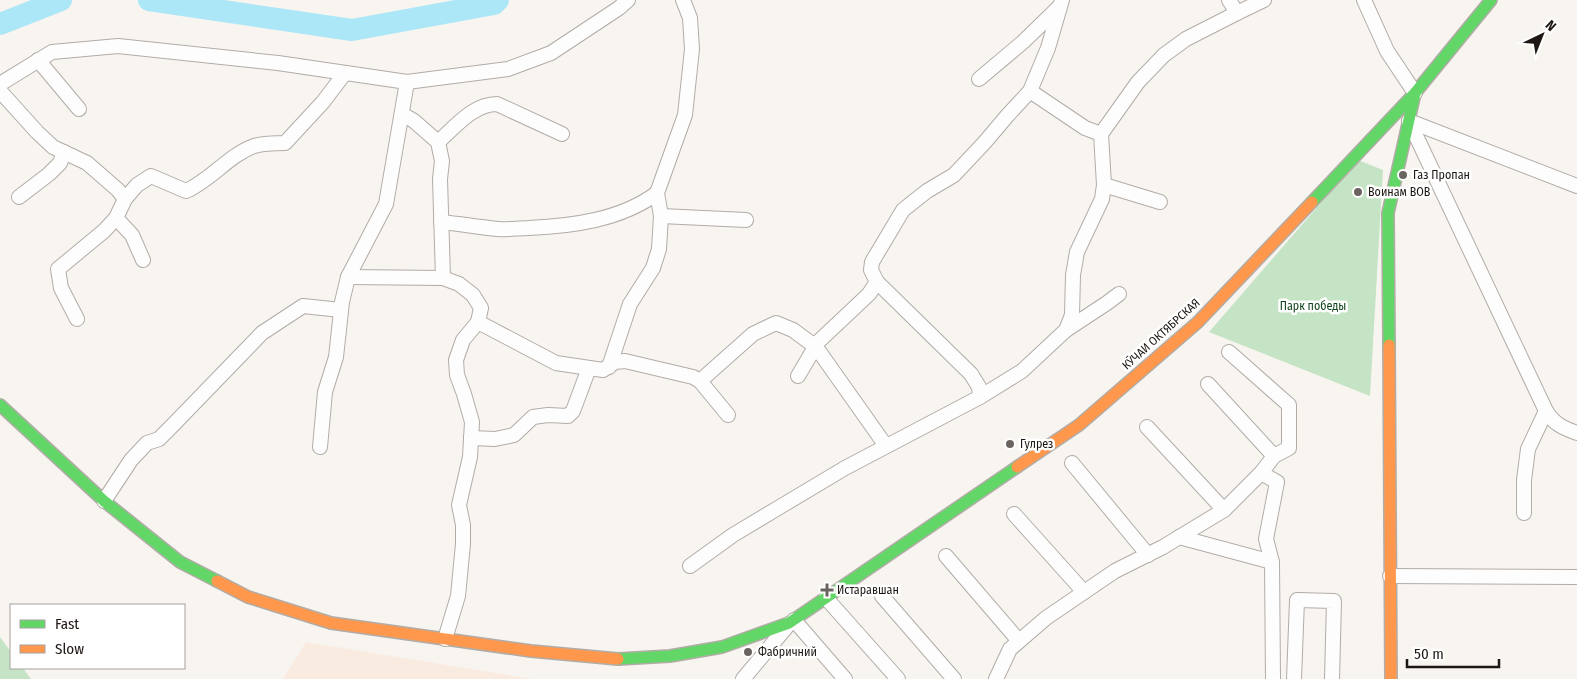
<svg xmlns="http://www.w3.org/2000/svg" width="1577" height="679" viewBox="0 0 1577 679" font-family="'Fira Sans Condensed',sans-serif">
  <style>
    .built { fill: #faebe1 }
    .green { fill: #c5e4c5 }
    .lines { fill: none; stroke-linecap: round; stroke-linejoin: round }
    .river { stroke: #ace7f7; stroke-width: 22 }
    .street-casing { stroke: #b2aca7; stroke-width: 16 }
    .fast-casing { stroke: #b2aca7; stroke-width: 14 }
    .slow-casing { stroke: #b2aca7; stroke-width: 14 }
    .street { stroke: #fefdfd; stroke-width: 14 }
    .fast { stroke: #63d668; stroke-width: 11 }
    .slow { stroke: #ff974d; stroke-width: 11 }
    .poi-dot { fill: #6a6460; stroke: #fff; stroke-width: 2 }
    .labels { text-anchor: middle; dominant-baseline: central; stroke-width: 5; stroke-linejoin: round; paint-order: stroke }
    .poi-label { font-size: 12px; fill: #1e1612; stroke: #fff; text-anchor: start }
    .park-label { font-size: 12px; fill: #15471f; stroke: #fff }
    .street-label { font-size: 12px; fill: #1e1612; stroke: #fff }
  </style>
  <rect width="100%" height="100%" fill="#f8f4f0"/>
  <polygon class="built" points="306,642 531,679 283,679"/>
  <g class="green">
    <polygon points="1358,160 1383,170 1370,396 1209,332"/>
    <polygon points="0,637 11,652 11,668 23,668 31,679 0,679"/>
  </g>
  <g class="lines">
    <g class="river">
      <polyline points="149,0 352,30 494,4 498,0"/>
      <polyline points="0,24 61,0"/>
    </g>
    <g class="street-casing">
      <g id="street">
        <polyline points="1229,0 1237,13 1264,0"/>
        <polyline points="1364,0 1387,51 1415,93"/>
        <polyline points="38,60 79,109"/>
        <polyline points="979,79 1023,42 1059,7"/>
        <polyline points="0,84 52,52 118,46 278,63 407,82 508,69 551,53 619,8 628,0"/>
        <polyline points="0,91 37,132 53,147 87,163 118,190 125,199"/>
        <polyline points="1030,91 1085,128 1101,134"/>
        <polyline points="402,114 414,121 438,142 442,161 440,179 443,278"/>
        <path d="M1409,121L1546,411C1554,424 1563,428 1577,433"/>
        <polyline points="1409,121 1577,186"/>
        <path d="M438,142C455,127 473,104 497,104L562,134"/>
        <polyline points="1104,185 1160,202"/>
        <polyline points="19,197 49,174 60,163 64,152"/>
        <polyline points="661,216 746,220"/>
        <polyline points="116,218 132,235 143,260"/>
        <path d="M441,222C460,224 479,227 498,229C508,230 519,228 529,228C572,226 621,220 657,193"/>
        <polyline points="348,277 443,278 459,284 473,295 481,308 478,322 463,340 456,360 457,375 464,394 472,422 470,457 459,505 463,525 463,544 458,596 445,639"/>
        <polyline points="877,282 971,374 979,387 980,397"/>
        <path d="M77,319L61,288L58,269L104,231L116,218L125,199L137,185L151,176L186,191C211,180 229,155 254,146C264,143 275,143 285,143L323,102L345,73"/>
        <polyline points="478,322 556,363 603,370 615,362 625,361 693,377 700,381 753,334 776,323 793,330 816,347 886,446"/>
        <polyline points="1066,330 1107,303 1119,294"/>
        <polyline points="609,367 630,304 653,268 659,249 661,216 657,193 685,115 692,49 690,18 683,0"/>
        <polyline points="798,376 818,342 869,294 877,282 871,270 872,262 903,210 927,191 954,175 985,142 1007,116 1030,91 1048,48 1062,0"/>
        <polyline points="700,381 728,415"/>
        <polyline points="1208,384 1274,456"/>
        <polyline points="1147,427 1224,510"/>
        <polyline points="471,438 495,439 514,435 533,417 548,415 568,416 573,411 589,368"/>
        <polyline points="320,447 325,392 336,357 342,302 348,277 386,204 407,82"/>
        <polyline points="1072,463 1148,555"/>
        <polyline points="1261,473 1277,482 1266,539 1272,562 1273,679"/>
        <polyline points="104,501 131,460 147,443 159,439 171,427 262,333 303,306 341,310"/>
        <polyline points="1524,513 1524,480 1528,449 1546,411"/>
        <polyline points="1014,514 1084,592"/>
        <polyline points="1179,537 1272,562"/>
        <polyline points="946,556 1019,641"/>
        <polyline points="690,566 733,535 778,508 845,468 980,397 1022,371 1066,330 1072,315 1073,275 1077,252 1102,199 1104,185 1101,134 1138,82 1164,55 1186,39 1237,13"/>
        <polyline points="1390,576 1577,577"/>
        <polyline points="882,596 954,679"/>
        <polyline points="826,598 898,679"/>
        <polyline points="794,620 845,679"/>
        <polyline points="743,679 789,624"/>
        <polyline points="996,679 1010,649 1046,618 1115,571 1163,547 1224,510 1261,473 1274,456 1289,448 1289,405 1229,352"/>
        <polyline points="1294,679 1297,600 1334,601 1332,679"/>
      </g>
    </g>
    <g class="fast-casing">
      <g id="fast">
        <polyline points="1312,202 1415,93 1491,0"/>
        <polyline points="1389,345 1388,213 1415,93"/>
        <polyline points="0,405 104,501 180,562 217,581"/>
        <polyline points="618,659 670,656 722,647 789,623 1017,467"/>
      </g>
    </g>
    <g class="slow-casing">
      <g id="slow">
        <polyline points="1389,345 1391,679"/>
        <polyline points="1017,467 1079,425 1198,322 1312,202"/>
        <polyline points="217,581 248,597 331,623 531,651 618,659"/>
      </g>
    </g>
    <use href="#street" class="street"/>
    <use href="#fast" class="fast"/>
    <use href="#slow" class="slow"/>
  </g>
  <g class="poi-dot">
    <circle cx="1403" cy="175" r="5"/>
    <circle cx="1358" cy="192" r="5"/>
    <circle cx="1010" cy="444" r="5"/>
    <path d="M824.5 582.5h5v5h5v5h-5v5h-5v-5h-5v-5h5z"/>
    <circle cx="748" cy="652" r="5"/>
  </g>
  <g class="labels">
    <g class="poi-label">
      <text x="1413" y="175">Газ Пропан</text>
      <text x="1368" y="192">Воинам ВОВ</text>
      <text x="1020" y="444">Гулрез</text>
      <text x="837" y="590">Истаравшан</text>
      <text x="758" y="652">Фабричний</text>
    </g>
    <g class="park-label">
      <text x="1313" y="306">Парк победы</text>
    </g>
    <g class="street-label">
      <text transform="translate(1161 334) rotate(-42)">КӮЧАИ ОКТЯБРСКАЯ</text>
    </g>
  </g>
  <rect x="10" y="604" width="175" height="65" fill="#ffffff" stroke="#a5a2a0"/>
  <rect x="20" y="620" width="25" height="8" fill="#63d668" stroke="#a5a2a0"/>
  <text x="55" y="629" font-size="15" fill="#1e1612">Fast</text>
  <rect x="20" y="645" width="25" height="8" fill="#ff974d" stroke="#a5a2a0"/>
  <text x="55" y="654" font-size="15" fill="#1e1612">Slow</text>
  <g transform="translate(1542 35) rotate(43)" stroke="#ffffff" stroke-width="4" paint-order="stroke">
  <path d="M0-4L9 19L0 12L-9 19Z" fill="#1e1612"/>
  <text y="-8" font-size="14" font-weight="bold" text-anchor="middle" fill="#1e1612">N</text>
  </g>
  <path d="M1407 659v8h92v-8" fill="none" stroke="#1e1612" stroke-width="2.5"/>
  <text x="1414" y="659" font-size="15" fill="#1e1612" stroke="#ffffff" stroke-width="4" paint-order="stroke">50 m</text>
</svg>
